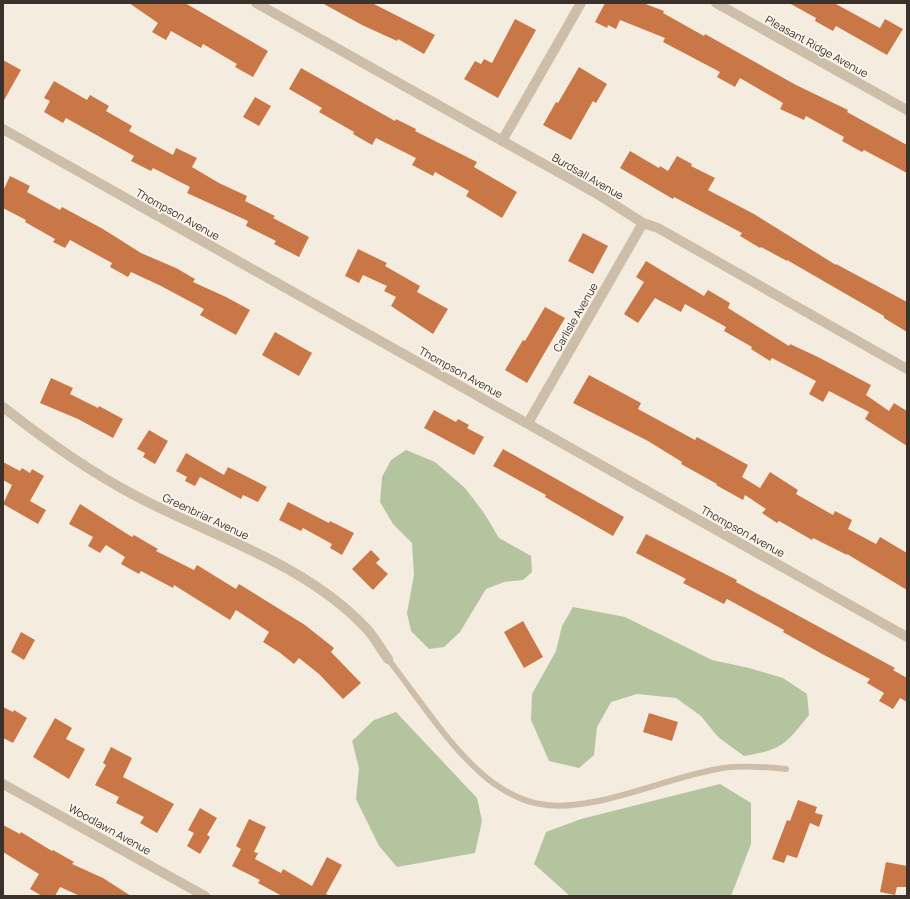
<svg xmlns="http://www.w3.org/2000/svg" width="910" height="899" viewBox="0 0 910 899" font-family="Manrope,sans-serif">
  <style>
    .green { fill: #b3c49e }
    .building { fill: #ca7748 }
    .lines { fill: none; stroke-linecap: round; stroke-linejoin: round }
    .lane { stroke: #cdbeaa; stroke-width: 6 }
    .street { stroke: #cdbeaa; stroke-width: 10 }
    .labels { text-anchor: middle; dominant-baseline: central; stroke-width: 3.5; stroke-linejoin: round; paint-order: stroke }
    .street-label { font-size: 11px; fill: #3a312a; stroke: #fbf6ec }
  </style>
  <rect width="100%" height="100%" fill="#f4eddf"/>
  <g class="green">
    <polygon points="406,450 435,462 465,488 484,513 499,538 531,556 532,572 523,580 504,582 486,589 460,632 444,647 429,649 411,631 407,613 414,575 412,543 393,524 380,502 382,477 391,460"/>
    <path d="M573,607L625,617L712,660L749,668L783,678L807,694L809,715C786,744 782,750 744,756L718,737L701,716L676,698L637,694L611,702L597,727L594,755L579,768L549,761L531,720L532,694L556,651L562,626Z"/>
    <polygon points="396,712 477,798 482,821 475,853 397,867 379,846 356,799 359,768 352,741 374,720"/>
    <polygon points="720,784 751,803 751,844 731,896 570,896 534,864 546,832 581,819"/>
  </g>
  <g class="building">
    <polygon points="129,3 185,3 268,51 253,77 235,67 237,64 203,44 201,48 171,31 166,40 152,32 158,23"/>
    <polygon points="322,3 372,3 435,35 424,54 398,39 397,41 362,25"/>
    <polygon points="605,3 643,3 664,11 663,13 704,36 705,34 796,85 848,110 847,112 907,145 907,173 864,150 862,152 842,141 844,137 806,116 804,120 780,109 783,103 740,78 735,87 717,77 720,72 663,42 665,38 620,20 616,29 608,25 607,28 595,22"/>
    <polygon points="789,3 834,3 880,28 885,19 903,29 887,55 836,26 833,31 815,21 816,18"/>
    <polygon points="515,19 536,30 498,98 464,79 475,61 481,64 484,59 492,63"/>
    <polygon points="3,60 21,70 3,102"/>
    <polygon points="579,67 607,84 596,103 593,101 571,140 543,125 556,102 558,103"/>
    <polygon points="301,68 395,121 396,119 416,129 415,131 477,162 474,167 517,192 502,218 466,196 469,191 435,172 433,176 412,165 416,158 376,138 372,145 353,134 354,132 319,112 322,108 289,89"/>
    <polygon points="54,81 87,100 90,95 109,106 106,111 132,126 129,131 173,155 176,148 197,158 192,167 219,183 247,196 245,201 275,216 273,218 309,237 299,257 274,244 276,241 246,226 248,221 187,193 190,187 153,168 151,171 131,161 134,156 66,118 63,123 44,112 50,101 44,98"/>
    <polygon points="255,97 271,106 259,126 243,117"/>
    <polygon points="630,151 659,168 660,166 668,171 677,156 692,164 691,166 715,178 708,190 754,214 836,265 836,264 907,302 907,332 884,318 884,316 787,260 787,261 761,247 760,248 740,236 742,233 674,197 673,199 620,168"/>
    <polygon points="10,176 30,186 27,192 60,210 62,207 103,229 141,253 176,268 195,279 193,282 226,297 250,310 236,335 200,315 204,309 161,286 131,272 128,277 110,267 112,263 70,240 65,248 53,242 55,239 25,222 26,220 3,208 3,191"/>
    <polygon points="583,233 608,246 593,274 568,261"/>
    <polygon points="358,249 387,263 385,266 420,286 417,292 448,309 433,334 391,306 396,297 384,291 387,286 363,275 359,283 345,276"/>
    <polygon points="646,261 704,296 708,290 730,303 728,308 789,346 790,344 818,357 871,385 866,395 889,411 894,403 907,411 907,446 865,419 869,412 829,391 823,402 809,394 816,381 772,358 770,361 751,349 752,347 724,331 726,327 685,304 681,312 655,298 638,323 624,314 644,282 636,277"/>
    <polygon points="545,307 565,318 527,383 505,370 523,340 525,341"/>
    <polygon points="275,332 312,353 299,376 262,355"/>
    <polygon points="589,375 641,403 638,409 695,440 697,437 748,465 742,477 760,488 770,472 798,490 796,494 833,515 835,511 852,520 848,529 876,544 880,537 907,553 907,590 847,554 847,555 813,538 812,540 779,521 777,523 762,513 766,509 745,495 743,500 716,485 717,484 681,464 682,462 648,441 573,403"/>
    <polygon points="51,378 73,388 70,394 98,408 99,406 123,419 113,438 78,419 40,403"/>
    <polygon points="434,410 456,422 458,419 469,425 467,428 484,437 474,455 424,428"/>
    <polygon points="149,430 168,441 155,464 143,457 145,453 137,449"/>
    <polygon points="503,449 624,517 613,536 545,497 546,495 493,466"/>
    <polygon points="186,453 224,475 228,467 267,487 258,502 243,495 241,499 200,477 195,486 185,481 187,477 176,471"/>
    <polygon points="3,462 20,471 22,468 30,473 32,469 44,476 30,501 46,510 38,524 3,504 12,485 3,480"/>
    <polygon points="288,502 329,523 330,521 354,533 342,555 330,548 332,544 303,528 301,531 279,520"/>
    <polygon points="80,504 132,537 134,535 158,549 156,551 194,570 197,565 236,589 239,584 305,625 334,648 331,652 361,683 343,699 319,674 299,658 294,664 279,652 263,642 269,632 236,610 230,620 174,585 173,588 141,571 139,574 121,564 125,557 106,545 100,553 88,546 93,537 69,524"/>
    <polygon points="646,534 737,580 736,582 895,668 893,670 907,678 907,702 900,698 893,709 879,701 884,693 867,683 870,679 824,655 783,632 784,630 727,599 724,604 683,583 686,579 636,553"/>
    <polygon points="371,550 380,559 376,563 388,574 373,590 352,569"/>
    <polygon points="523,621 543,657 524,668 504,632"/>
    <polygon points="21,632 35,640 24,660 11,652"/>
    <polygon points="3,707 13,712 14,710 27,718 13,743 3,738"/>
    <polygon points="649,713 678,722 672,741 643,732"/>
    <polygon points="55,718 72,728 66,739 85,749 69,779 33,757"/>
    <polygon points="111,747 132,758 123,777 174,804 157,833 140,823 144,817 116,803 119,797 95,785 106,765 103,763"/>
    <polygon points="798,800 817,807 815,813 823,815 819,827 810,823 797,858 787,855 784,863 772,859 787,820 790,821"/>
    <polygon points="200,808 217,818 207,835 210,837 200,854 187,846 194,833 188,830"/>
    <polygon points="249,819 266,827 254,852 258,853 255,859 281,873 283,869 312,886 327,857 342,865 326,894 330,896 282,896 258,883 260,880 232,866 241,849 236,846"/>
    <polygon points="3,825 20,834 21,832 52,851 53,850 74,862 72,864 103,878 131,896 80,896 60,887 55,896 42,896 30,889 39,874 3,852"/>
    <polygon points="886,862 907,866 907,887 897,887 895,895 880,892"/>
  </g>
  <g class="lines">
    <path class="lane" d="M388,659C417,696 446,742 481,773C496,787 520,801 540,804C593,814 668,776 723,768C743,765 766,767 786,769"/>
    <g class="street">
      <polyline points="256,3 599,195 643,223 658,228 907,369"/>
      <polyline points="716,3 907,110"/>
      <polyline points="3,129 907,637"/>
      <polyline points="502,141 581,3"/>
      <path d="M3,407C45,440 88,471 136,496C213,537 303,562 365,627C374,636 380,648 388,659"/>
      <polyline points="528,423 643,223"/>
      <polyline points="3,784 205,896"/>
    </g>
  </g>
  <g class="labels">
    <g class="street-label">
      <text transform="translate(817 46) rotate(29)">Pleasant Ridge Avenue</text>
      <text transform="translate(588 176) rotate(30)">Burdsall Avenue</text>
      <text transform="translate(178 214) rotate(29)">Thompson Avenue</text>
      <text transform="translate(575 317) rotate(-60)">Carlisle Avenue</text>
      <text transform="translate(461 372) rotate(29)">Thompson Avenue</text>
      <text transform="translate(206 516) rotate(25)">Greenbriar Avenue</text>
      <text transform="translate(743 531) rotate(29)">Thompson Avenue</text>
      <text transform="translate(110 829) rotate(29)">Woodlawn Avenue</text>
    </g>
  </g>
  <rect width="910" height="899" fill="none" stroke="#3a312a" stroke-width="8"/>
</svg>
